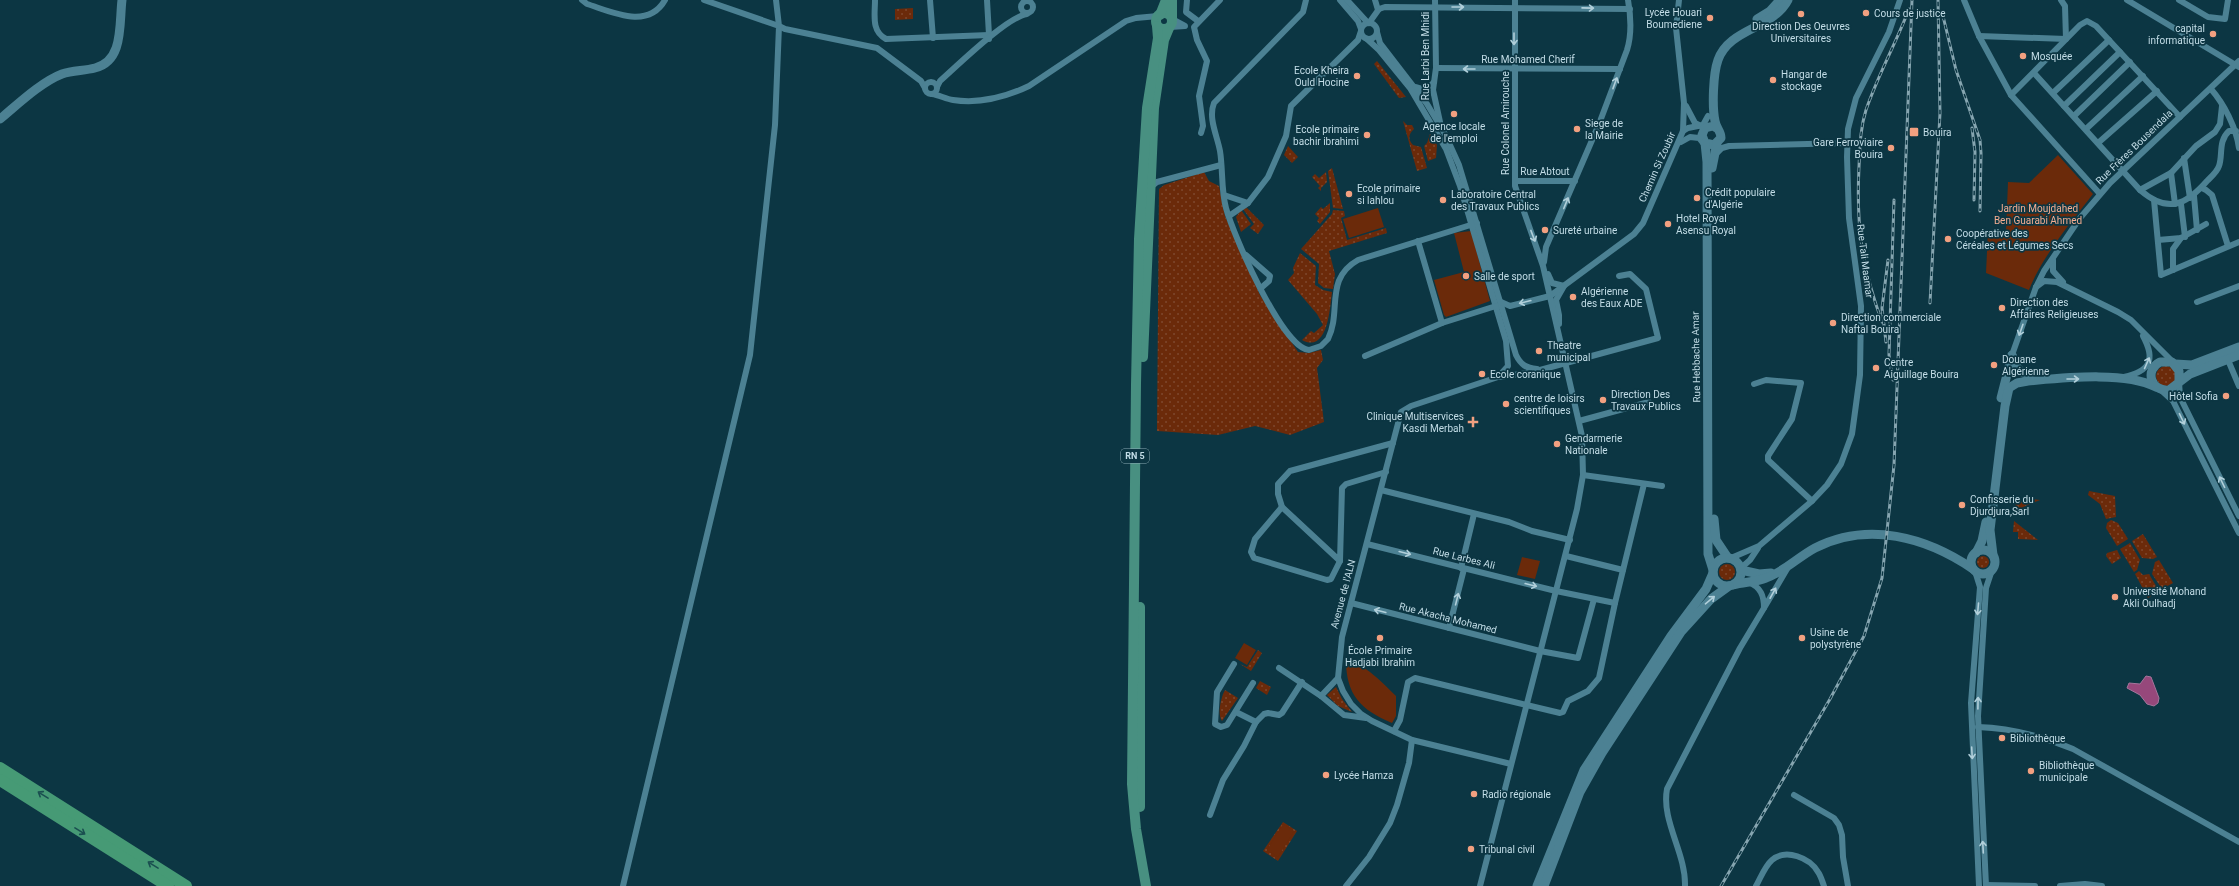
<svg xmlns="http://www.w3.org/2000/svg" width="2239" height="886" viewBox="0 0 2239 886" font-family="Roboto,sans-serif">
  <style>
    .grass { fill: url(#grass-dots) }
    .garden { fill: #6b2a0a }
    .water { fill: #96487b; stroke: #a4759b }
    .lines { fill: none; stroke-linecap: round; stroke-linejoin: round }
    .street { stroke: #4c8193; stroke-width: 6 }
    .secondary { stroke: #4c8193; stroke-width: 9 }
    .primary { stroke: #489081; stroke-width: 10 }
    .highway { stroke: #469a75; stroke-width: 12 }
    .rail-casing { stroke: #86a5b0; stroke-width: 3 }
    .rail { stroke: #0c3643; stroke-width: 1.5; stroke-dasharray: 4.5; stroke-linecap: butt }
    .oneway { stroke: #b1cfda }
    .oneway2 { stroke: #1a4f50 }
    .poi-dot { fill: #f2a080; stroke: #0c3643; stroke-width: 1.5 }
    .labels { text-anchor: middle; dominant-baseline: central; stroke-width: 3.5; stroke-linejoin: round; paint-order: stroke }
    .shield { fill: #0c3643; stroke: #8cabb6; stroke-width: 1 }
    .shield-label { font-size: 9px; font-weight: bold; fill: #c3dde7 }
    .poi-label { font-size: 10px; fill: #c3dde7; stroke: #0c3643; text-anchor: start }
    .street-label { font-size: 10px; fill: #c3dde7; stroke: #0c3643 }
    .park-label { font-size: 10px; fill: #f3ad91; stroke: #0c3643 }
  </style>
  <defs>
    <pattern id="grass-dots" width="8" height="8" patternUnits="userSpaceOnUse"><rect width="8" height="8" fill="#6b2a0a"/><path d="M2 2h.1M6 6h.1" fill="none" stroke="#7e482e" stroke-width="1.8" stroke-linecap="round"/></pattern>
  </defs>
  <rect width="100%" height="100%" fill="#0c3643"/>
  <g class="grass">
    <polygon points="913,8 913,19 895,20 895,9"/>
    <polygon points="1377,61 1406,97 1399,98 1374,64"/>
    <path d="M1403,121L1407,125H1412L1414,129C1408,134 1408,140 1413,145L1421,147L1427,168L1417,171Z"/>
    <polygon points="1430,134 1437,145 1436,158 1428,161 1424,146 1427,143"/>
    <polygon points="1288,146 1298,157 1292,163 1284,155"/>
    <polygon points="1332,168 1343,209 1333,208 1328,171"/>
    <polygon points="1204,172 1209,181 1219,186 1225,216 1260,295 1298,352 1309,353 1321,350 1323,360 1317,368 1324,422 1290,435 1255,426 1218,435 1157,431 1159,189 1164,185"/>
    <polygon points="1326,172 1327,182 1321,188 1321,191 1318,188 1320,186 1312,177 1315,174 1319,178"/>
    <polygon points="1330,203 1330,212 1320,224 1317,221 1319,218 1315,214 1321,207 1323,209"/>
    <polygon points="1247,208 1264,225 1258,234 1250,228 1254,224 1243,209"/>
    <polygon points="1241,210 1251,224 1241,232 1236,217"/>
    <polygon points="1333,210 1344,211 1345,216 1341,218 1347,240 1386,228 1387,233 1329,251 1335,274 1333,289 1324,288 1318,283 1319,264 1301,249 1332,214"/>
    <path d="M1300,253L1316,266L1315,285L1323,290L1332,292C1330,307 1328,354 1302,340L1311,331L1314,333L1323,325L1317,314L1288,280L1294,273L1293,268Z"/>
    <circle cx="2166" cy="376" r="10"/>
    <polygon points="2089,491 2115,496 2116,517 2106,519 2100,504 2088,495"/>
    <polygon points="2024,498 2040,500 2021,508 2015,513 2016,501 2023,502"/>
    <polygon points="2111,520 2118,523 2128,539 2117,546 2106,528 2107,523"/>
    <polygon points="2014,521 2038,540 2018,539 2018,532 2013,532"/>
    <polygon points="2143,534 2157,557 2153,559 2142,558 2132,541"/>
    <polygon points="2130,543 2140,560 2137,570 2134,572 2120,549"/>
    <polygon points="2117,550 2121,558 2112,564 2106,556 2107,553"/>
    <circle cx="1983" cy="562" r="6"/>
    <polygon points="2159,560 2173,583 2162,589 2152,574 2155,562"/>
    <circle cx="1727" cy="572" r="8"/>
    <polygon points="2139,571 2143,575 2149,574 2159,591 2148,598 2135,574"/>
    <polygon points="1258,650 1262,653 1251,671 1240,664 1247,667"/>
    <polygon points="1260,681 1271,687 1267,695 1256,688"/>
    <polygon points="1336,687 1342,699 1352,712 1338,706 1327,695"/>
    <path d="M1225,690L1238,698L1222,721C1217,714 1221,697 1225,690Z"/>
    <polygon points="1283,822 1297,831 1278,861 1263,851"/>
  </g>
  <g class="garden">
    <path d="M2058,155L2093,194C2070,224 2043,255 2029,290L1986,273L1988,230L2006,231L2008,182L2029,183Z"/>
    <polygon points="1378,208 1384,227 1349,238 1343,219"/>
    <polygon points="1471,231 1490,301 1446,317 1444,315 1434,280 1464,272 1454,233"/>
    <polygon points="1522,557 1540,561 1535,579 1517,575"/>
    <polygon points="1244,643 1256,650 1247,665 1235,658"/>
    <path d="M1346,660C1365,664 1383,683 1396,696V716L1392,723C1361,710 1346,695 1346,660Z"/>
    <polygon points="1283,824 1294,831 1278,857 1267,850"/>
  </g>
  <polygon class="water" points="2146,676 2151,677 2159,698 2158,703 2154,706 2147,704 2140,695 2127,688 2129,683 2140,684"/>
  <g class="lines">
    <g class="street">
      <path d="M582,0L587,4C612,12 648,30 665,0"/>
      <polyline points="776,0 779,26 785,29 877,48 921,81 925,88"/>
      <path d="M875,0C875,15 871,31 886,39L989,35V39"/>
      <polyline points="930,0 933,38"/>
      <polyline points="987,0 989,35"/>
      <polyline points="1187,0 1186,12 1198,21"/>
      <path d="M1306,0L1303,12L1214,103C1208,118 1217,135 1220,151C1223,169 1221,190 1226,208C1233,234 1282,348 1309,350L1321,346L1328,339C1342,311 1324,279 1358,260L1477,223"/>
      <polyline points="1340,0 1358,21 1361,29"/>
      <polyline points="1347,0 1368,23"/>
      <polyline points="1375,0 1378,10"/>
      <polyline points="1435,0 1436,68 1433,90 1440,122"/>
      <polyline points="1964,0 1979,36 2011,95 2100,194"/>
      <polyline points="2127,0 2239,67"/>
      <polyline points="2179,0 2208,17 2225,19 2228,0"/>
      <circle cx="1027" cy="7" r="6"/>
      <circle cx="1369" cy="31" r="8"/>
      <polyline points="1369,23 1379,9 1385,7 1630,9"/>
      <polyline points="1170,27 1185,26 1172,19"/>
      <path d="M1377,32L1380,43L1427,104L1445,134L1459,165L1516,355C1521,365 1526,368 1537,369"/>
      <polyline points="1979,36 2066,39 2065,6 2061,0"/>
      <polyline points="1367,39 1379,50 1410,88 1446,149 1460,186 1506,341 1508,366 1499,376"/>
      <polyline points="1436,68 1620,69"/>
      <path d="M2034,73L2140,190C2168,214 2186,205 2207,181C2212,176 2217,172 2219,166C2223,155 2218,141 2229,131H2236"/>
      <circle cx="931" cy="88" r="6"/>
      <path d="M937,87L940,81C957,66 1007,17 1027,14"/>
      <polyline points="1416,87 1426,90 1434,82"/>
      <path d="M2211,89C2224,104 2236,127 2239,148"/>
      <polyline points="2053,93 2109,40"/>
      <path d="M932,94C939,95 946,99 953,100C980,104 1006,97 1029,86L1126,21L1136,18L1158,16"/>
      <polyline points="2011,95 2080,25 2087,21 2096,26 2180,117"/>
      <polyline points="1686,106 1695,123 1705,128"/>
      <polyline points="2064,106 2120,52"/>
      <polyline points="2074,116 2130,62"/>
      <polyline points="2086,129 2143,76"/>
      <polyline points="1683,131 1688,128 1703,125 1708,116"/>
      <polyline points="1201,133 1203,126 1199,96 1207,61 1197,40 1194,27 1220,0"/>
      <polyline points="1681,142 1690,137 1699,138 1703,143"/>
      <polyline points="2098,143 2157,91"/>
      <polyline points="1716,154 1722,148 1729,146 1847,143"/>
      <polyline points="2184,158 2190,198"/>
      <polyline points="2171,173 2175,204"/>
      <polyline points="1515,181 1575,181"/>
      <polyline points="1151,187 1157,182 1221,165"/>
      <polyline points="2202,188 2206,190 2212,195 2228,246"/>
      <polyline points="2140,190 2171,173 2196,146 2215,132 2220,124 2222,106"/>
      <polyline points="1224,195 1248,203"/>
      <polyline points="2194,196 2197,230"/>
      <polyline points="2154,200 2161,275 2239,242"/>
      <polyline points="2181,204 2185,237"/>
      <polyline points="1229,216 1248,203 1268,177 1286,136 1291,106 1358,40 1361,31"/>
      <polyline points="2158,240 2181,238 2206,224"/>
      <polyline points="1418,241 1442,323"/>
      <polyline points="1246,255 1270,276 1269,281 1261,288"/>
      <polyline points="2053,260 2053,271 2063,282"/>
      <path d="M1544,262L1546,247L1599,124L1627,50C1632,34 1631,17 1628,0"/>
      <polyline points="2173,270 2173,249 2181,238"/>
      <polyline points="1548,274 1552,283 1564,286 1556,300 1559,315 1559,324"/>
      <polyline points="2036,287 2044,281 2057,282 2118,312 2131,320 2174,363"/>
      <polyline points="1501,302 1510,306 1550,296 1634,234 1643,223 1683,131 1684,103 1676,28 1679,0"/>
      <polyline points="2197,302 2239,286"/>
      <polyline points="2012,355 2036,287 2044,271 2080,218 2110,183 2239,61"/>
      <polyline points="1365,356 1442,323 1496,306"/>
      <polyline points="2228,360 2239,386"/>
      <path d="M2124,377C2150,371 2156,360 2143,336"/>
      <polyline points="2179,382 2180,397 2239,516"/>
      <polyline points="1754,384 1766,380 1801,383 1792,419 1768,456 1768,460 1812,501"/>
      <polyline points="2162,391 2173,401 2239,533"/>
      <polyline points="1579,421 1649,402"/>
      <polyline points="1386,472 1346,484 1342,488 1340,561 1282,507 1278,494 1278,484 1290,471 1393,443"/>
      <polyline points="1583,475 1662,486"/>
      <polyline points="1381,490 1509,522 1532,531 1570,540"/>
      <polyline points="1282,507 1255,539 1251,552 1254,558 1327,580 1331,579 1340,561"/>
      <polyline points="1367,544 1556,591 1615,603 1644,484"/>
      <polyline points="1566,556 1623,570"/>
      <polyline points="1731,558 1759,546 1812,501 1827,485 1841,464 1852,434 1860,375 1861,306 1849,218 1847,157 1848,129 1856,98 1889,32 1900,0"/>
      <polyline points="1461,568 1474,514"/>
      <polyline points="1741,568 1750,560 1758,548"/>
      <polyline points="1975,571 1980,587 1971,703 1979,886"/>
      <path d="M1748,582C1761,587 1764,596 1764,608L1787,569"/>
      <polyline points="1351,603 1540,651 1578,658 1594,599"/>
      <polyline points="1449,628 1464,569"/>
      <polyline points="1234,664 1217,692 1215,724 1221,727 1227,725 1253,683"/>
      <polyline points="1279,668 1321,696 1338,678"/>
      <polyline points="1321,696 1344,715 1366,718"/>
      <polyline points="1236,712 1256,722"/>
      <path d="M1978,727C2009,728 2044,737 2073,749L2239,842"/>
      <polyline points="1394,731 1400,720 1408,682 1415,678 1560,713 1563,712 1568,701 1588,691 1599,678 1615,603"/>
      <polyline points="1511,764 1412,740 1372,721 1361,714 1351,704 1343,691 1338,678 1342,637 1401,412 1411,406 1498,377 1529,373 1658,338 1646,289 1630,274 1619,276"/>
      <polyline points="1794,795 1834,818 1839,825 1842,835 1843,857 1848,886"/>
      <polyline points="1210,815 1223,780 1244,746 1256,722 1264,714 1268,713 1279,715 1282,713 1302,682"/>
      <polyline points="1986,885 2035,886"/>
      <polyline points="623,886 750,355 775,125 779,26 704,0"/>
      <polyline points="1346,886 1369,857 1390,823 1397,805 1409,763 1412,740"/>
      <polyline points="1480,886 1577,509 1583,475 1582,436 1543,266 1515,186 1515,0"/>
      <path d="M1685,886C1686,853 1661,821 1667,789L1740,648L1764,608"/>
      <path d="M1756,886C1761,877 1765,866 1772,860C1786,848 1810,858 1818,872C1821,876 1822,881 1824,886"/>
      <polyline points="1986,886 1978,716 1986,588 1992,570"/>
      <polyline points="2060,886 2085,884 2102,886"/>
    </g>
    <g class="secondary">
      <polyline points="1757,19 1770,11 1780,0"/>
      <path d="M0,119C17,105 41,82 62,74C72,70 84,71 95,68C124,61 119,24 122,0"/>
      <path d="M1718,129L1713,126L1705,128L1702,135L1705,143L1714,145L1721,138C1721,131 1716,128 1715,121C1712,107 1713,74 1718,60C1729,28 1773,29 1788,0"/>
      <polyline points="1705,143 1707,162 1708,554 1713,570"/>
      <polyline points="1712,168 1717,143"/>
      <path d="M2012,355C2016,371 2023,375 2039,377"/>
      <polyline points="2175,364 2192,365 2239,347"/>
      <path d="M2179,382V371L2172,362H2160C2144,370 2151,392 2169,390L2190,374L2239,355"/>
      <polyline points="2001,398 2012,355"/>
      <polyline points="1714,519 1716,540 1728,558"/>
      <circle cx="1983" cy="562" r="12"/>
      <polyline points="1976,553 1982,541 1986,522"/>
      <path d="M1993,555L1990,530L2005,406L2009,388L2017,383L2028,381C2063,378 2125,371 2156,387"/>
      <circle cx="1727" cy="572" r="14"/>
      <polyline points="1741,570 1759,574 1771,573"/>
      <path d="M1733,585C1744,582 1756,582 1766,578C1784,572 1798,557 1815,548C1868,521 1926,537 1973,569"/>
      <polyline points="1537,886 1584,770 1671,636 1706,589 1713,573"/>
      <polyline points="1544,886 1580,792 1602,753 1681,632 1711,599 1729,586"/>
    </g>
    <g class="primary">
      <circle cx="1164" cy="21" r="8"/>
      <polyline points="1160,15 1166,0"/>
      <polyline points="1172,19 1172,0"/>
      <polyline points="1143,357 1154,108 1164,40 1169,28"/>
      <polyline points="1140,607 1140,807"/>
      <polyline points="1146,886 1136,829 1132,784 1136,384 1139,239 1147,108 1158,38 1157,26"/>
    </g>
    <g class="highway">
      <polyline points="0,768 186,886"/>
      <polyline points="0,780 168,886"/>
    </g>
    <g class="rail-casing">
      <g id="rail">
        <polyline points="1943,16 1956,70 1980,140 1981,153 1980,211"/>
        <polyline points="1972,128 1975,152 1974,200"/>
        <polyline points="1930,303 1940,113 1938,0"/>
        <path d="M1882,322C1862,267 1856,226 1859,167C1860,147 1860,129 1866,110C1878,75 1896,43 1909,9"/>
        <polyline points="1886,342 1882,308 1888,260"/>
        <polyline points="1893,380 1889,355 1894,200"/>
        <polyline points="1721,886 1830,699 1864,636 1882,578 1894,465 1912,0"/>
      </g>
    </g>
    <use href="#rail" class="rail"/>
  </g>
  <defs><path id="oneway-shaft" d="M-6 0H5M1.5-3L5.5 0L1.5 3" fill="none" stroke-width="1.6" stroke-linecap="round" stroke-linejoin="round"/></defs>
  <g class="oneway">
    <use href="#oneway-shaft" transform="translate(1458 7)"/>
    <use href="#oneway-shaft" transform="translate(1588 8) rotate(1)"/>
    <use href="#oneway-shaft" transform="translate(1514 39) rotate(90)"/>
    <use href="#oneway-shaft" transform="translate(1469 69) rotate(-180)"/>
    <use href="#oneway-shaft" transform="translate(1615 83) rotate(-70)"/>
    <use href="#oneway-shaft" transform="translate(1566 203) rotate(-68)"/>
    <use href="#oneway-shaft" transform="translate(1533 236) rotate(69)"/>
    <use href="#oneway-shaft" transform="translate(1525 302) rotate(166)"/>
    <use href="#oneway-shaft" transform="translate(2021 330) rotate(109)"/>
    <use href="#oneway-shaft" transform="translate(2147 363) rotate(-66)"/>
    <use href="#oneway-shaft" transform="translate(2073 379)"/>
    <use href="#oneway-shaft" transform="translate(2182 419) rotate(64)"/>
    <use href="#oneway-shaft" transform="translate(2222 482) rotate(-116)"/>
    <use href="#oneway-shaft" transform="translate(1405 553) rotate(14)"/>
    <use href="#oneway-shaft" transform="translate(1531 585) rotate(14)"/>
    <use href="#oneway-shaft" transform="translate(1773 593) rotate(-61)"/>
    <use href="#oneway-shaft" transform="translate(1457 599) rotate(-76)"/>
    <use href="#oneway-shaft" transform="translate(1710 600) rotate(-40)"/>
    <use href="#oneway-shaft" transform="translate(1978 609) rotate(95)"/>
    <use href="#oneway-shaft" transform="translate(1380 611) rotate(-166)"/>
    <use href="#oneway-shaft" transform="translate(1978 703) rotate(-89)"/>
    <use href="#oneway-shaft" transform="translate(1972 753) rotate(87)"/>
    <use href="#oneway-shaft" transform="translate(1983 847) rotate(-93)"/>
  </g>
  <g class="oneway2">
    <use href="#oneway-shaft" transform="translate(43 795) rotate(-148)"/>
    <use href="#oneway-shaft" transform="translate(80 831) rotate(32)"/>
    <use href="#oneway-shaft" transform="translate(153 865) rotate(-148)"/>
  </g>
  <g class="poi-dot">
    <circle cx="1866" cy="13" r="4"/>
    <circle cx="1801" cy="14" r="4"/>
    <circle cx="1710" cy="18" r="4"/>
    <circle cx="2213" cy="34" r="4"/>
    <circle cx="2023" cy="56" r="4"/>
    <circle cx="1357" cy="76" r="4"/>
    <circle cx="1773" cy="80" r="4"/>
    <circle cx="1454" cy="114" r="4"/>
    <circle cx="1577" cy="129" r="4"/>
    <rect x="1909" y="127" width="10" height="10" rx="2"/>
    <circle cx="1367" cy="135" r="4"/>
    <circle cx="1891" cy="148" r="4"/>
    <circle cx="1349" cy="194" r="4"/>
    <circle cx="1697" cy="198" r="4"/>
    <circle cx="1443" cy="200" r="4"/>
    <circle cx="1668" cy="224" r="4"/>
    <circle cx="1545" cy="230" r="4"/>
    <circle cx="1948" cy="239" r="4"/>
    <circle cx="1466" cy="276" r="4"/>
    <circle cx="1573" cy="297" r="4"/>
    <circle cx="2002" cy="308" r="4"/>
    <circle cx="1833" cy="323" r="4"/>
    <circle cx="1539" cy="351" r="4"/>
    <circle cx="1994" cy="365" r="4"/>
    <circle cx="1876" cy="368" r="4"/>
    <circle cx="1482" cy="374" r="4"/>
    <circle cx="2226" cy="396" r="4"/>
    <circle cx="1603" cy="400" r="4"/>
    <circle cx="1506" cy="404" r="4"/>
    <path d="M1471 416h4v4h4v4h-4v4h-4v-4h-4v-4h4z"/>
    <circle cx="1557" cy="444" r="4"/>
    <circle cx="1962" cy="505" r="4"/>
    <circle cx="2115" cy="597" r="4"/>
    <circle cx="1380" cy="638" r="4"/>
    <circle cx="1802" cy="638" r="4"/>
    <circle cx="2002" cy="738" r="4"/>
    <circle cx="2031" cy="771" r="4"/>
    <circle cx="1326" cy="775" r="4"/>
    <circle cx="1474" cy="794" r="4"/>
    <circle cx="1471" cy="849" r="4"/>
  </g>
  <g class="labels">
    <rect class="shield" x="1121" y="449" width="28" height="14" rx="3"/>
    <g class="shield-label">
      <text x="1135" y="456">RN 5</text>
    </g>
    <g class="poi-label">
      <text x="1702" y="12" text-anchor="end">Lycée Houari<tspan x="1702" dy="12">Boumediene</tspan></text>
      <text x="1874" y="13">Cours de justice</text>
      <text x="1801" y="26" text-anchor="middle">Direction Des Oeuvres<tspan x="1801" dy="12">Universitaires</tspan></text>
      <text x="2205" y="28" text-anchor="end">capital<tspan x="2205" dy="12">informatique</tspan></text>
      <text x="2031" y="56">Mosquée</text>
      <text x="1349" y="70" text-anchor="end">Ecole Kheira<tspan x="1349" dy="12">Ould Hocine</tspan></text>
      <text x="1781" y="74">Hangar de<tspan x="1781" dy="12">stockage</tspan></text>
      <text x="1585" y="123">Siege de<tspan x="1585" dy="12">la Mairie</tspan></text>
      <text x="1454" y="126" text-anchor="middle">Agence locale<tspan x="1454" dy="12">de l'emploi</tspan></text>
      <text x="1359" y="129" text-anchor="end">Ecole primaire<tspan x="1359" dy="12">bachir ibrahimi</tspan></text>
      <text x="1923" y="132">Bouira</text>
      <text x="1883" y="142" text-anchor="end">Gare Ferroviaire<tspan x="1883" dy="12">Bouira</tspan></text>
      <text x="1357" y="188">Ecole primaire<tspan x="1357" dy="12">si lahlou</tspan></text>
      <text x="1705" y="192">Crédit populaire<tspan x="1705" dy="12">d'Algérie</tspan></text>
      <text x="1451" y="194">Laboratoire Central<tspan x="1451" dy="12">des Travaux Publics</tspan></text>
      <text x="1676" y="218">Hotel Royal<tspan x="1676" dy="12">Asensu Royal</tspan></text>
      <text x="1553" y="230">Sureté urbaine</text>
      <text x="1956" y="233">Coopérative des<tspan x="1956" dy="12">Céréales et Légumes Secs</tspan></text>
      <text x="1474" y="276">Salle de sport</text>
      <text x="1581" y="291">Algérienne<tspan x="1581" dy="12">des Eaux ADE</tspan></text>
      <text x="2010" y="302">Direction des<tspan x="2010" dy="12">Affaires Religieuses</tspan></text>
      <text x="1841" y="317">Direction commerciale<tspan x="1841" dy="12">Naftal Bouira</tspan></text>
      <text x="1547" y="345">Theatre<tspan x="1547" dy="12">municipal</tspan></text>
      <text x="2002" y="359">Douane<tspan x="2002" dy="12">Algérienne</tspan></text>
      <text x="1884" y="362">Centre<tspan x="1884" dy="12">Aiguillage Bouira</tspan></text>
      <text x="1490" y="374">Ecole coranique</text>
      <text x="1611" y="394">Direction Des<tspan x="1611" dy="12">Travaux Publics</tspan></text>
      <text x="2218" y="396" text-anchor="end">Hôtel Sofia</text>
      <text x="1514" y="398">centre de loisirs<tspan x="1514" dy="12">scientifiques</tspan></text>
      <text x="1464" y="416" text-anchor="end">Clinique Multiservices<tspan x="1464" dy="12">Kasdi Merbah</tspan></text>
      <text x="1565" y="438">Gendarmerie<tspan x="1565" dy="12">Nationale</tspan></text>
      <text x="1970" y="499">Confisserie du<tspan x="1970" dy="12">Djurdjura,Sarl</tspan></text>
      <text x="2123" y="591">Université Mohand<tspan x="2123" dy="12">Akli Oulhadj</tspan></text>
      <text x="1810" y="632">Usine de<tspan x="1810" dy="12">polystyrène</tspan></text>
      <text x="1380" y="650" text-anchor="middle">École Primaire<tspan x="1380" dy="12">Hadjabi Ibrahim</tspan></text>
      <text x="2010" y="738">Bibliothèque</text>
      <text x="2039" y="765">Bibliothèque<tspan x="2039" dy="12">municipale</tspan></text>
      <text x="1334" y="775">Lycée Hamza</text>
      <text x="1482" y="794">Radio régionale</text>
      <text x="1479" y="849">Tribunal civil</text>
    </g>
    <g class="street-label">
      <text transform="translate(1425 56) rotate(-90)">Rue Larbi Ben Mhidi</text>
      <text x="1528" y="59">Rue Mohamed Cherif</text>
      <text transform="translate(1505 123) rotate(-90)">Rue Colonel Amirouche</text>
      <text transform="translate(2134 147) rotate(-44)">Rue Frères Bousendala</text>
      <text transform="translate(1657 167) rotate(-66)">Chemin Si Zoubir</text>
      <text x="1545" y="171">Rue Abtout</text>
      <text transform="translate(1865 261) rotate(83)">Rue Tali Maamar</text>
      <text transform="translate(1696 357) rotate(-91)">Rue Hebbache Amar</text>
      <text transform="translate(1464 558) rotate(14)">Rue Larbes Ali</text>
      <text transform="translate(1343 594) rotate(-75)">Avenue de l'ALN</text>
      <text transform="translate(1448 618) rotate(14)">Rue Akacha Mohamed</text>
    </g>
    <g class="park-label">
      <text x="2038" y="208">Jardin Moujdahed<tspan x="2038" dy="12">Ben Guarabi Ahmed</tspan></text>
    </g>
  </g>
</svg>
